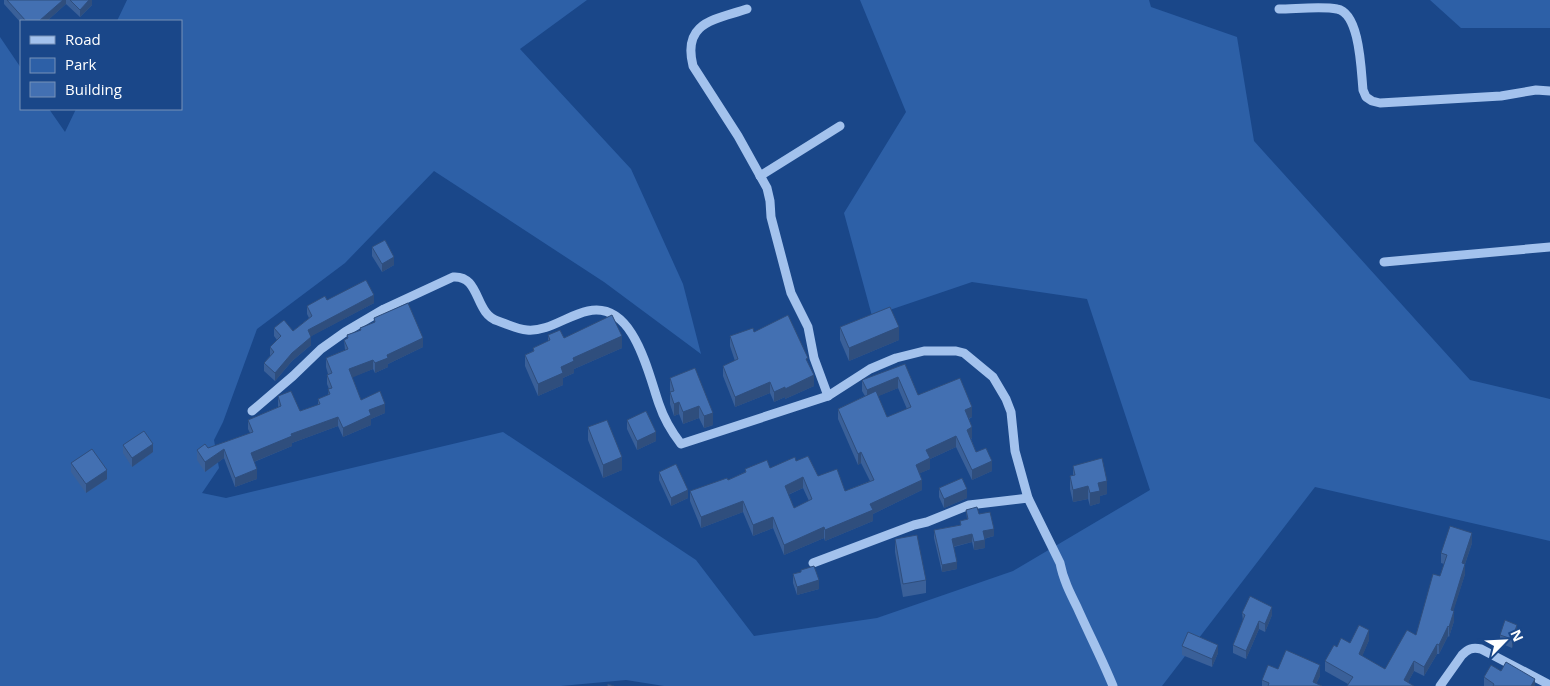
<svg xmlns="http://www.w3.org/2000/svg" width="1550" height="686" viewBox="0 0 1550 686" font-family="'Open Sans',sans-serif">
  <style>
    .green { fill: #2d60a7 }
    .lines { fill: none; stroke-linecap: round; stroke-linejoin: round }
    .minor { stroke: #a3c2ed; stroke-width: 9 }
    .wall { fill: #3a6099; fill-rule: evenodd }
    .shaded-wall { fill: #2f4e7d }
    .building { fill: #4370b2; stroke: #2f4e7d; fill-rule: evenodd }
  </style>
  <rect width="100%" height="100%" fill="#1a4789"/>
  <g class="green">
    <polygon points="127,0 587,0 520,49 631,169 683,284 701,354 604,282 434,171 345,263 257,329 223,422 214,440 219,468 202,493 226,498 503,432 696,560 754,636 877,618 1013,571 1150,490 1087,299 972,282 872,316 844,213 906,112 860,0 1149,0 1151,7 1237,37 1254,141 1470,380 1550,399 1550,541 1315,487 1162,686 664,686 626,680 561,686 0,686 0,37 21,68 21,109 49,109 65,132 76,109 181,109 181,21 117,21"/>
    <polygon points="1430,0 1550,0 1550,28 1461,28"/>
  </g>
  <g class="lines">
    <g class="minor">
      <path d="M747,9C714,20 682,22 693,66L738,136L767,188L770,201L771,217L791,293L808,327L814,358L828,396"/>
      <path d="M1279,9C1294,9 1323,6 1337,9C1360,13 1361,70 1363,90L1366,97L1372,101L1380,103L1501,96L1536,90L1550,91"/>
      <polyline points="760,176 840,126"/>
      <polyline points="1384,262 1550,247"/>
      <path d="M252,411L293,376L321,349L345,332L384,309L453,277C481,275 474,314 498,321C507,324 517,329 527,330C548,332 568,315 588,311C634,301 648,373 659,404C664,419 671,431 681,444L828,396L870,369L896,358L924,351H956L964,353L993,377L1006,399L1011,412L1015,451L1028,498L1060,563C1063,579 1070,593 1077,607C1089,634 1102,659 1113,686"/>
      <polyline points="813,563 914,525 927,522 969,505 1028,498"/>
      <path d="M1440,686L1462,655C1468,649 1472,647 1481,649L1550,685"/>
    </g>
  </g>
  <g class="wall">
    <polygon points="4,0 92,0 92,5 80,17 66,4 47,21 21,21 21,23 4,4"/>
    <polygon points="372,247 394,265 382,272 372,256"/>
    <polygon points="327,300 374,303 311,336 311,345 292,361 275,381 264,371 264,363 270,356 270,347 277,340 274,336 274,328 293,331 309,318 307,314 307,306"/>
    <polygon points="374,318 423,347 388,364 388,367 375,373 373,369 352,377 361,400 385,413 371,419 371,425 343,437 338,426 292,443 292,446 254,462 257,479 235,487 224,458 205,472 197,460 197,450 208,448 250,433 248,429 248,420 278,407 278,396 300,411 318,405 318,399 328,395 329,389 327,384 327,375 328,374 326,367 326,358 345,350 344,340 347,339 347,335 360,330 360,328 374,322"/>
    <polygon points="840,327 899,340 849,361 840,340"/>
    <polygon points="754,332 808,364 814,386 785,399 785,397 774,402 770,393 735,407 723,376 723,366 735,361 730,346 730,336"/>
    <polygon points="548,335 564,338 622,348 574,369 574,373 563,378 563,385 538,396 525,366 525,355 533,351 533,348 548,341"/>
    <path d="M905,364L918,395L972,417L969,419L972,438L971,439L976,452L992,471L972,480L956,447L930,459V469L920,473L922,490L873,514V521L825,541L824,538L784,555L773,528L753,536L743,512L701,528L690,501V491L728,480L745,472V469L770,468L796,461L818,476L845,491L870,481L861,463L858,465L838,419V409L865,396L862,391V380ZM898,388L907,409L887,417L878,396ZM803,488L809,501L794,508L788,495Z"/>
    <polygon points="695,368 713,425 704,428 699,418 683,424 679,414 674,416 670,404 670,378"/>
    <polygon points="627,420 656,441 637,450 627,429"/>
    <polygon points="588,427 622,470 603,478 588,440"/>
    <polygon points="123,445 153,452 132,467 123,453"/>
    <polygon points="71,463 107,479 86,493 71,472"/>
    <polygon points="1073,466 1107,494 1100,496 1100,503 1090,506 1088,499 1073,502 1070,489 1070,476 1073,475"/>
    <polygon points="659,472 688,498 671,506 659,480"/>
    <polygon points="939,488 967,498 944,508 939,497"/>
    <polygon points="966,510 979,514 994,536 984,539 985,548 974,550 972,542 954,547 957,569 942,572 934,538 934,530 960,525 960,521 967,519"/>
    <polygon points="895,539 926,580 926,593 903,597 895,552"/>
    <polygon points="1472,543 1465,564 1465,574 1453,611 1454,621 1449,637 1448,636 1439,654 1437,654 1424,676 1414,671 1408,682 1348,684 1325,671 1325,661 1337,647 1350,643 1369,640 1362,656 1385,669 1416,635 1440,576 1444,564 1441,563 1441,553"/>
    <polygon points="801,572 819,589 797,595 793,583 793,574"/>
    <polygon points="1242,613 1272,615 1265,632 1259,629 1246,659 1233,653 1233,645 1243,621"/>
    <polygon points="1517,633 1512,648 1500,643 1500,635"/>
    <polygon points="1182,646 1218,653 1212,667 1182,655"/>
    <polygon points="1278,669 1320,676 1316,684 1322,686 1262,686 1262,680"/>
    <polygon points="1501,671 1535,686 1484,686 1484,677"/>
  </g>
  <g class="shaded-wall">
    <polygon points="63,0 66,0 66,4 47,21 39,21"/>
    <polygon points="89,0 92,0 92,5 80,17 80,10"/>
    <polygon points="394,257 394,265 382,272 382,264"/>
    <polygon points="374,295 374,303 308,338 308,330"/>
    <polygon points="899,327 899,340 849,361 849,348"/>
    <polygon points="622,336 622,348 574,369 574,373 563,378 563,385 538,396 538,384 573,358"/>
    <polygon points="311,337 311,345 292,361 275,381 275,373 292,353"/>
    <polygon points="423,338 423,347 388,364 388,367 375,373 375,363 387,355"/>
    <polygon points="373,360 373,369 349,379 349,369"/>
    <polygon points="814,375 814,386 785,399 785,389"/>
    <polygon points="898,377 898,388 867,401 867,390"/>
    <polygon points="770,382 770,393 735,407 735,397"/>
    <polygon points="785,387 785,397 774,402 774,392"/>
    <polygon points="679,402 679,414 674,416 674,404"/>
    <polygon points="385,404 385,413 371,419 371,425 343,437 343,428 369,410"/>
    <polygon points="699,406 699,418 683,424 683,412"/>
    <polygon points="972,407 972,417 965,420 965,410"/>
    <polygon points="713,413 713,425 704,428 704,416"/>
    <polygon points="338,417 338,426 292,443 292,446 251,463 251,453 291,434"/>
    <polygon points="972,427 972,438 967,441 967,430"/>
    <polygon points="656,432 656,441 637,450 637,441"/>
    <polygon points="956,436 956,447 930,459 930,469 916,475 916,465 926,450"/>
    <polygon points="153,444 153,452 132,467 132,458"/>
    <polygon points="224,449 224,458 205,472 205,462"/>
    <polygon points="861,452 861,463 858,465 858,454"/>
    <polygon points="622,457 622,470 603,478 603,465"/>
    <polygon points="992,461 992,471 972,480 972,470"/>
    <polygon points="257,469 257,479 235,487 235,478"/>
    <polygon points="107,470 107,479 86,493 86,484"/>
    <polygon points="803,477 803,488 785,496 785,486"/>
    <polygon points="922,480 922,490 873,514 873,521 825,541 825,530 870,504"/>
    <polygon points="1107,481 1107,494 1100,496 1100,503 1090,506 1090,493 1098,483"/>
    <polygon points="1088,486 1088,499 1073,502 1073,490"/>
    <polygon points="967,489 967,498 944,508 944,499"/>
    <polygon points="688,490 688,498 671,506 671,498"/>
    <polygon points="743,501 743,512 701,528 701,517"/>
    <polygon points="773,517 773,528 753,536 753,525"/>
    <polygon points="824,527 824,538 784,555 784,545"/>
    <polygon points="994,529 994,536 983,539 983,531"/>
    <polygon points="1472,533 1472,543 1465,564 1465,574 1451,619 1451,610 1462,563"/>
    <polygon points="972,534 972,542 952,547 952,539"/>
    <polygon points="985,540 985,548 974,550 974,542"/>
    <polygon points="957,562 957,569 942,572 942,565"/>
    <polygon points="819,580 819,589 797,595 797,587"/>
    <polygon points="1272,607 1272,615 1265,632 1265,624"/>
    <polygon points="1454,611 1454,621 1449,637 1449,627"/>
    <polygon points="1259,621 1259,629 1246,659 1246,651"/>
    <polygon points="1517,625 1517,633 1512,648 1512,639"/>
    <polygon points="1448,626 1448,636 1439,654 1439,645"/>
    <polygon points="1369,630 1369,640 1359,664 1359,654"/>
    <polygon points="1437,644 1437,654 1424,676 1424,667"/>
    <polygon points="1218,645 1218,653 1212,667 1212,659"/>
    <polygon points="1414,661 1414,671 1406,686 1404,680"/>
    <polygon points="1320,665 1320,676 1315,686 1313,682"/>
    <polygon points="1535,679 1535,686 1531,686"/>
  </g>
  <g class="building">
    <polygon points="7,0 63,0 39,21 26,21"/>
    <polygon points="70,0 89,0 80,10"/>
    <polygon points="385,240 394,257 382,264 372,247"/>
    <polygon points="366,280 374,295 308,330 311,337 292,353 275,373 264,363 274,352 270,347 281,336 274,328 284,320 293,331 312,316 307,306 325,296 327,300"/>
    <polygon points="408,303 423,338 387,355 388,358 375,363 373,360 349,369 361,400 380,391 385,404 369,410 371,415 343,428 338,417 291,434 292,436 251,453 257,469 235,478 224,449 205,462 197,450 205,444 208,448 253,432 248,420 281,406 278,396 291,391 300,411 320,404 318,399 330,394 328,389 332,388 327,375 332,373 326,358 348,349 344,340 348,338 347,335 361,330 360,328 375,322 374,318"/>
    <polygon points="890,307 899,327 849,348 840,327"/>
    <polygon points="612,315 622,336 573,358 574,361 561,367 563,373 538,384 525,355 534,351 533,348 550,340 548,335 560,330 564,338"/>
    <polygon points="788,315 808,358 806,359 814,375 785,389 785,387 774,392 770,382 735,397 723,366 738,359 730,336 753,328 754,332"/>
    <path d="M905,364L918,395L960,378L972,407L965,410L972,427L967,430L976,452L986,448L992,461L972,470L956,436L926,450L930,458L916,465L922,480L870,504L873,510L825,530L824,527L784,545L773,517L753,525L743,501L701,517L690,491L727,478L728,480L746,472L745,469L767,460L770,468L795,457L796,461L808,456L818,476L837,469L845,491L874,480L861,452L858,454L838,409L876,391L887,417L911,407L898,377L867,390L862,380ZM803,477L812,499L794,508L785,486Z"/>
    <polygon points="695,368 713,413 704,416 699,406 683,412 679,402 674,404 670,392 674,391 670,378"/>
    <polygon points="646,411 656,432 637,441 627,420"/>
    <polygon points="607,420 622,457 603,465 588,427"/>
    <polygon points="144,431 153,444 132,458 123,445"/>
    <polygon points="92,449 107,470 86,484 71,463"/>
    <polygon points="1102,458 1107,481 1098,483 1100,491 1090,493 1088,486 1073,490 1070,476 1075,475 1073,466"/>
    <polygon points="676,464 688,490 671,498 659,472"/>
    <polygon points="962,478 967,489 944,499 939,488"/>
    <polygon points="977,507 979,514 990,512 994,529 983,531 985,540 974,542 972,534 952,539 957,562 942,565 934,530 961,525 960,521 968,519 966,510"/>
    <polygon points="1450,526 1472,533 1462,563 1465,564 1451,610 1454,611 1449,627 1448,626 1439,645 1437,644 1424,667 1414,661 1404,680 1414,686 1347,686 1353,677 1325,661 1334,645 1337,647 1341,638 1350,643 1359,625 1369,630 1359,654 1385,669 1407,630 1416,635 1433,574 1440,576 1447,555 1441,553"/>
    <polygon points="917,535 926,580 903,584 895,539"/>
    <polygon points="814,566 819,580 797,587 793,574 801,572 801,570"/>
    <polygon points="1250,596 1272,607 1265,624 1259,621 1246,651 1233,645 1245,615 1242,613"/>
    <polygon points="1505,620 1517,625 1512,639 1500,635"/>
    <polygon points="1188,632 1218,645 1212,659 1182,646"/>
    <polygon points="1286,650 1320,665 1313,682 1322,686 1268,686 1269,683 1262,680 1268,665 1278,669"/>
    <polygon points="1506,662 1535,679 1531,686 1493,686 1494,684 1484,677 1491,665 1501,671"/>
    <polygon points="608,684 614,686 607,686"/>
  </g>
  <rect x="20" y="20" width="162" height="90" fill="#1a4789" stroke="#7691b8"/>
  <rect x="30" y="36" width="25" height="8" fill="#a3c2ed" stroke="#7691b8"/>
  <text x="65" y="45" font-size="15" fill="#ffffff">Road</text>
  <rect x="30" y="58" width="25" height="15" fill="#2d60a7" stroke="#7691b8"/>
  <text x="65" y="70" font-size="15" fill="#ffffff">Park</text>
  <rect x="30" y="82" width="25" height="15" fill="#4370b2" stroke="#7691b8"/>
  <text x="65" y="95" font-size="15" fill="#ffffff">Building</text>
  <g transform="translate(1505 641) rotate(66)" stroke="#1a4789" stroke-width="4" paint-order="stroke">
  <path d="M0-4L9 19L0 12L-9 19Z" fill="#ffffff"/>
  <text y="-8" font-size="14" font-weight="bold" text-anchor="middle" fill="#ffffff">N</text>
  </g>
</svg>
